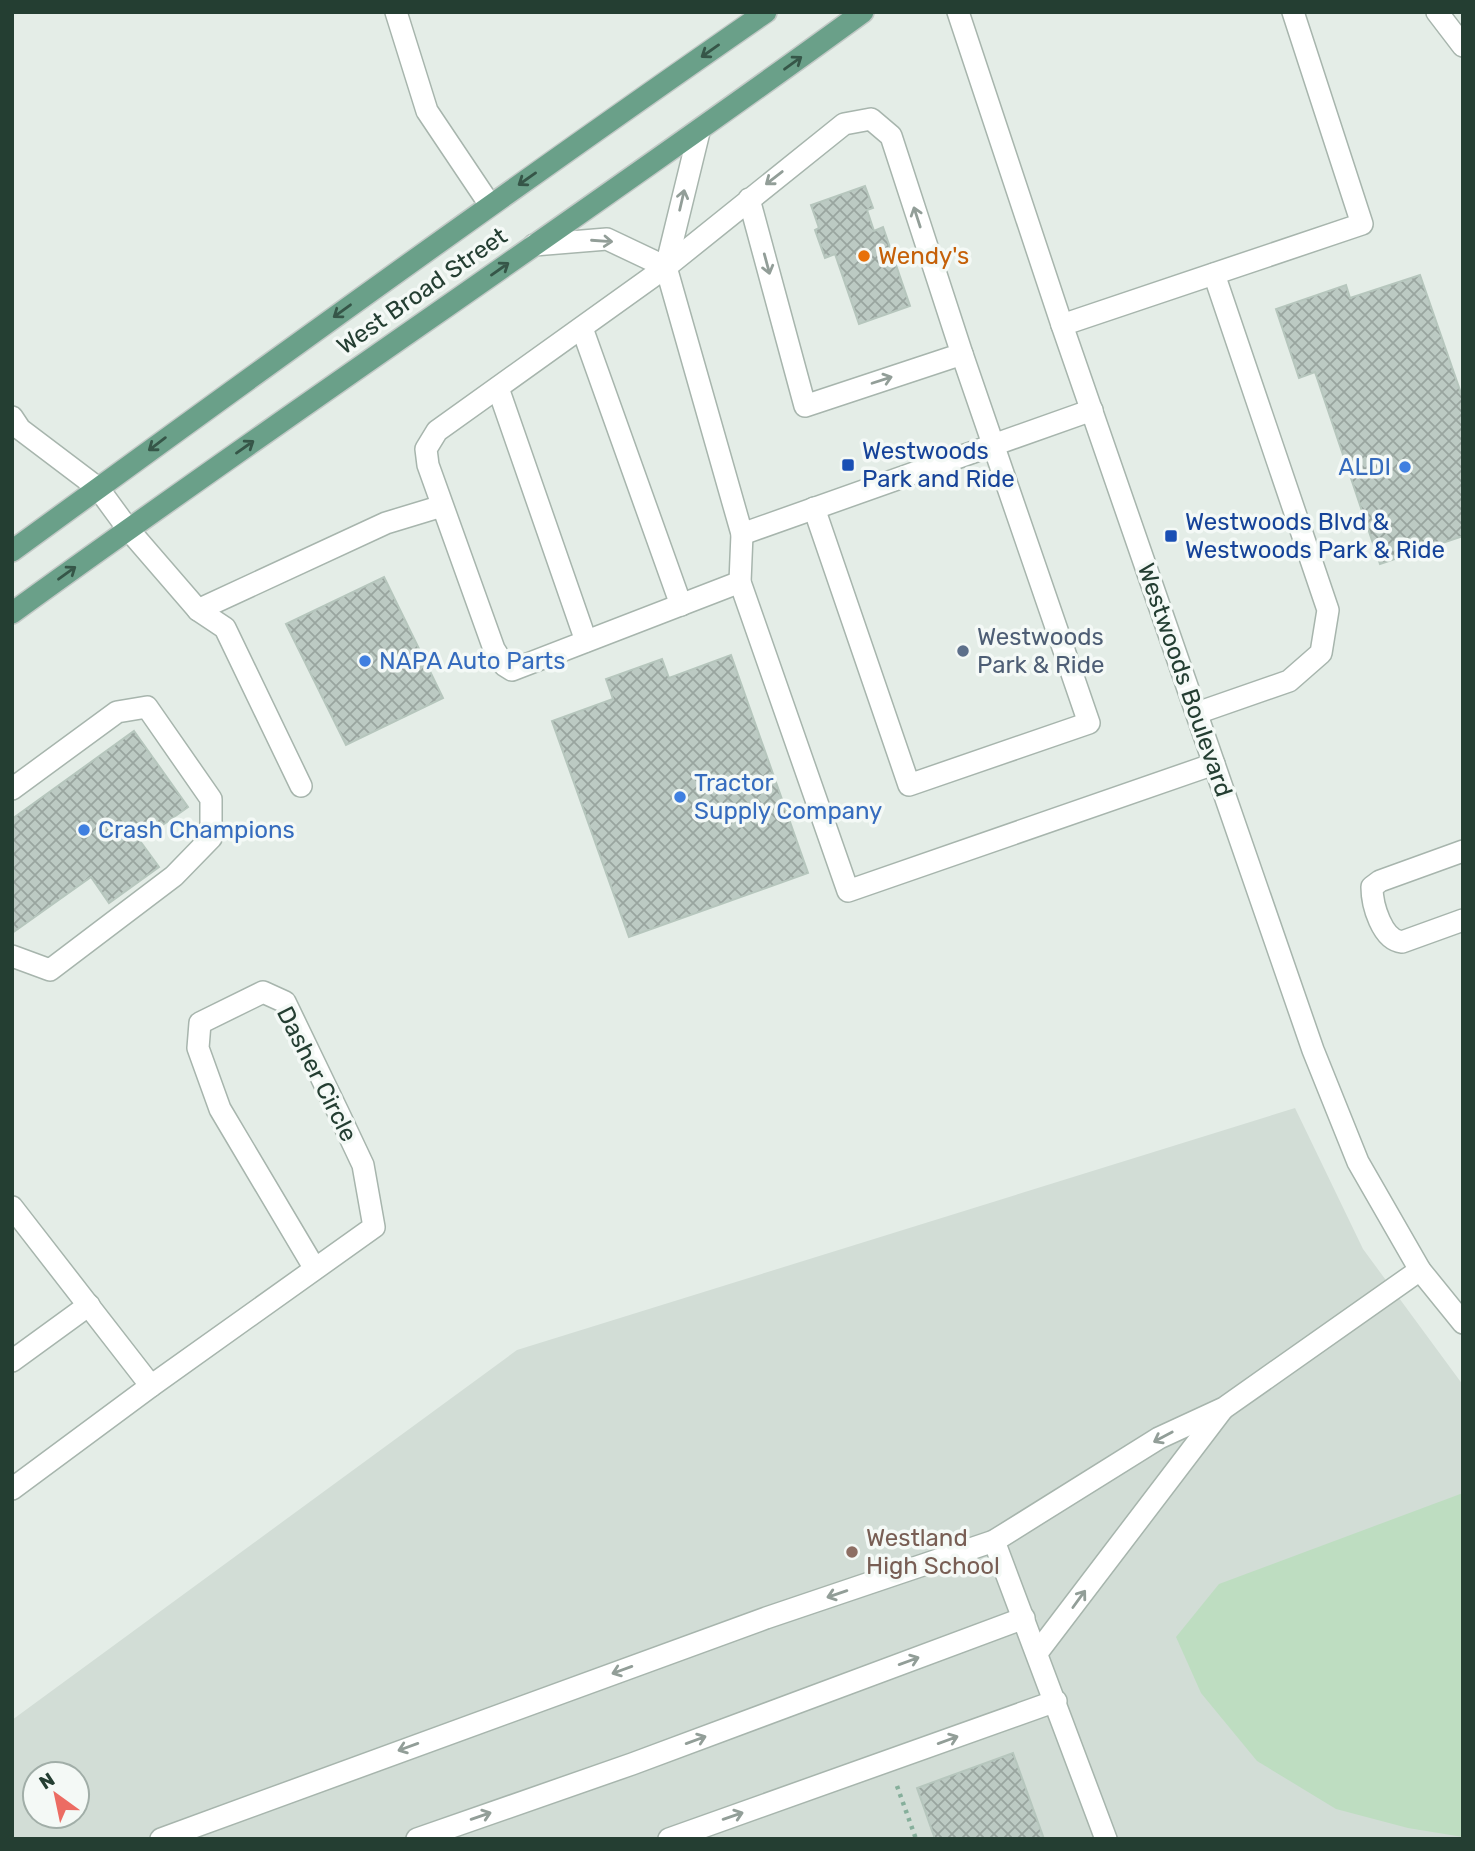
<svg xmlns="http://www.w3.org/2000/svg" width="1475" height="1851" viewBox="0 0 1475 1851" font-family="Rubik,sans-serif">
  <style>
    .built { fill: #d2ddd6; fill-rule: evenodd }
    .pitch { fill: #beddc1 }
    .building { fill: url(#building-cross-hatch); stroke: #b6c6bd; stroke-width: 2 }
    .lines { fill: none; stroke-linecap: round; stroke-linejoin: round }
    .minor-casing { stroke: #a7b5ad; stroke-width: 24 }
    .major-casing { stroke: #c2c9c6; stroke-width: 24 }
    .path { stroke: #86af9b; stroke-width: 4.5; stroke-dasharray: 3.5 5; stroke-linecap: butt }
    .minor { stroke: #fff; stroke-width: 21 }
    .major { stroke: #6aa089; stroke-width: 21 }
    .oneway { stroke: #365648 }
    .oneway2 { stroke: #929e98 }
    .food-dot { fill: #e8710a; stroke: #f4f9f6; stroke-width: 2.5 }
    .transit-dot { fill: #1a4fb4; stroke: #f4f9f6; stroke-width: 2.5 }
    .shop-dot { fill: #3f7fe0; stroke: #f4f9f6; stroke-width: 2.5 }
    .service-dot { fill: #5c6f8a; stroke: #f4f9f6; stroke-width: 2.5 }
    .education-dot { fill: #8d6e63; stroke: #f4f9f6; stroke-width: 2.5 }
    .labels { text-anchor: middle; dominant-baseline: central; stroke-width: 7; stroke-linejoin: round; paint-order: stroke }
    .food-label { font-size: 24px; fill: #c56008; stroke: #f4f9f6; text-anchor: start }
    .street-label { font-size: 24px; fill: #243e32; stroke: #f4f9f6 }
    .transit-label { font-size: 24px; fill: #164399; stroke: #f4f9f6; text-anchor: start }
    .shop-label { font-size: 24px; fill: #366cbe; stroke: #f4f9f6; text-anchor: start }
    .service-label { font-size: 24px; fill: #4e5e75; stroke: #f4f9f6; text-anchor: start }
    .education-label { font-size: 24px; fill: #785e54; stroke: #f4f9f6; text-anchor: start }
  </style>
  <defs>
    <pattern id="building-cross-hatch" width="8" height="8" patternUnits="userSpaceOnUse" patternTransform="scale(1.75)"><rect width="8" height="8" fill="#bccac3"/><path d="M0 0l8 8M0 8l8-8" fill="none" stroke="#99a59f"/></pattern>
  </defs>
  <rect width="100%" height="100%" fill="#e4ede7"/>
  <path class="built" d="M1295,1108L1363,1249L1463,1385V1839H12V1720L517,1350ZM35,1774H77V1816H35Z"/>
  <polygon class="pitch" points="1463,1493 1463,1837 1408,1828 1336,1809 1257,1761 1201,1693 1176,1637 1219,1584"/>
  <g class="building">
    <polygon points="865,186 873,208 867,210 874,231 883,227 910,306 859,324 835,254 825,258 815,230 819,228 811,205"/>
    <polygon points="1420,275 1463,399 1463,536 1380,564 1315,372 1299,378 1276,309 1346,285 1350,298"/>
    <polygon points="384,577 443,698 346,745 286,624"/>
    <polygon points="731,655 808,873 629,937 552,721 613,699 606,679 662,659 669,678"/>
    <polygon points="134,731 188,807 140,841 159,867 109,903 91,877 12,933 12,819"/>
    <polygon points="1013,1753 1044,1839 935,1839 917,1788"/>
  </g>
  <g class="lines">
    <g class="minor-casing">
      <g id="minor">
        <polyline points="396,12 427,111 490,205"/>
        <polyline points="958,12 1062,325 1313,1050 1358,1162 1420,1270 1463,1323"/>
        <polyline points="1437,12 1463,46"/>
        <polyline points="699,132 666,267 742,534 740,582 848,891 1214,764"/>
        <polyline points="534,245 607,239 666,267"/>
        <polyline points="1062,325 1362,224 1293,12"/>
        <polyline points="582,328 681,605"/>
        <polyline points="498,388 586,641"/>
        <polyline points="12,417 20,429 98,488 128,529 198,610 225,628 301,786"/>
        <polyline points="814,508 909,785 1089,723 962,354"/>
        <polyline points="742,534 1092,410"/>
        <polyline points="740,582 512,670 504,665 494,649 428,465 426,449 437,431 666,267 844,124 871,119 891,136 962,354 805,406 749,199"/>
        <polyline points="198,610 386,523 442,506"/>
        <polyline points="1197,713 1289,681 1321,653 1328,610 1214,274"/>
        <polyline points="12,789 117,712 147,707 211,799 211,838 174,876 50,970 12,956"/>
        <path d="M1463,851L1380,881L1372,887C1372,905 1382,940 1402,942L1463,920"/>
        <polyline points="12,1207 151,1386"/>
        <polyline points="12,1361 89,1305"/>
        <polyline points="12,1489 151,1386 374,1227 363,1165 338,1112 285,1002 263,992 200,1023 198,1048 220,1109 315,1269"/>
        <polyline points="994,1541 1106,1839"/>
        <polyline points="1037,1653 1222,1410"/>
        <polyline points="161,1839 766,1618 994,1541 1159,1438 1224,1408 1420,1270"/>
        <polyline points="417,1839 632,1764 1024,1618"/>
        <polyline points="669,1839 1056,1701"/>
      </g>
    </g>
    <g class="major-casing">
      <g id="major">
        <path d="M12,551C262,369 512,188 766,12"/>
        <path d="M12,613C293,409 582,217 863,12"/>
      </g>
    </g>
    <polyline class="path" points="897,1786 916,1839"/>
    <use href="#minor" class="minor"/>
    <use href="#major" class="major"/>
  </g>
  <defs><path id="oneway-shaft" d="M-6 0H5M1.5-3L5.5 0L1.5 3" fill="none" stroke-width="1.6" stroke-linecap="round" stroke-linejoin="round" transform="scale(1.75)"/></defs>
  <g class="oneway">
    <use href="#oneway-shaft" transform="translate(710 51) rotate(145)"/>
    <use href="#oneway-shaft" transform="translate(793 63) rotate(-36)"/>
    <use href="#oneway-shaft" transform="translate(527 179) rotate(145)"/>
    <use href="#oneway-shaft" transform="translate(500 269) rotate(-35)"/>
    <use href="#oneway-shaft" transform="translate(342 311) rotate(144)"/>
    <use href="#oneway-shaft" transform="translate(157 444) rotate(143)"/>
    <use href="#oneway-shaft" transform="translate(245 447) rotate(-35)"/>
    <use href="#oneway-shaft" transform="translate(67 573) rotate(-36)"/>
  </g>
  <g class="oneway2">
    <use href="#oneway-shaft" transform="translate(774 178) rotate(142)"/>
    <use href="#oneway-shaft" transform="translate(682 200) rotate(-77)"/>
    <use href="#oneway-shaft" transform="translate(917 217) rotate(-108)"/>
    <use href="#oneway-shaft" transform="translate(602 241) rotate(4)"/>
    <use href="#oneway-shaft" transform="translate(767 264) rotate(75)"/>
    <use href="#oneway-shaft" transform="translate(882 380) rotate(-18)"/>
    <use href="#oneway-shaft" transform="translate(1163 1437) rotate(152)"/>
    <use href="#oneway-shaft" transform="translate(837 1594) rotate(161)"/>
    <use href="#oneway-shaft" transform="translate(1079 1599) rotate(-54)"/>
    <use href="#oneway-shaft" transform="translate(909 1661) rotate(-20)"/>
    <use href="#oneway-shaft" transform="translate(622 1670) rotate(160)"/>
    <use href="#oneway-shaft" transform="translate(696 1740) rotate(-20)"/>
    <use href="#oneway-shaft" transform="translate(948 1740) rotate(-20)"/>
    <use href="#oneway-shaft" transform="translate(408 1747) rotate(160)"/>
    <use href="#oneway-shaft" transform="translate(481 1816) rotate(-19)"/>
    <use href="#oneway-shaft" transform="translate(733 1816) rotate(-19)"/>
  </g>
  <circle class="food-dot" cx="864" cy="256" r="7"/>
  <g class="transit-dot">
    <rect x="841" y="458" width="14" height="14" rx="3.5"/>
    <rect x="1164" y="529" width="14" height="14" rx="3.5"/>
  </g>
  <g class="shop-dot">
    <circle cx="1405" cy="467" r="7"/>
    <circle cx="365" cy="661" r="7"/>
    <circle cx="680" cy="797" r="7"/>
    <circle cx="84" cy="830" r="7"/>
  </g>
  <circle class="service-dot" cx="963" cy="651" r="7"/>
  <circle class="education-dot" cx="852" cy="1552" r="7"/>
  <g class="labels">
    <g class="food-label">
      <text x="878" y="256">Wendy's</text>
    </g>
    <g class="street-label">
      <text transform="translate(422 291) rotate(-35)">West Broad Street</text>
      <text transform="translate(1185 680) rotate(71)">Westwoods Boulevard</text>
      <text transform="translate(317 1074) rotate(63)">Dasher Circle</text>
    </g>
    <g class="transit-label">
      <text x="862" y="451">Westwoods<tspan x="862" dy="28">Park and Ride</tspan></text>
      <text x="1185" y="522">Westwoods Blvd &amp;<tspan x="1185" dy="28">Westwoods Park &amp; Ride</tspan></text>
    </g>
    <g class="shop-label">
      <text x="1391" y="467" text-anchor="end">ALDI</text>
      <text x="379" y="661">NAPA Auto Parts</text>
      <text x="694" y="783">Tractor<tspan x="694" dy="28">Supply Company</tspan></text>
      <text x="98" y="830">Crash Champions</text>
    </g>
    <g class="service-label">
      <text x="977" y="637">Westwoods<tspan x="977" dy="28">Park &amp; Ride</tspan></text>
    </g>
    <g class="education-label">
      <text x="866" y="1538">Westland<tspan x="866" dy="28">High School</tspan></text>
    </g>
  </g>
  <rect width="1475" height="1851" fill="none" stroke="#243e32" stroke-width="28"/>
  <g transform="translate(56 1795) rotate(327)"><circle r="33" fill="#f4f9f6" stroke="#a1aea8" stroke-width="2"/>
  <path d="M0-5L12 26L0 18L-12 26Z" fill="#ec6c63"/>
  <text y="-10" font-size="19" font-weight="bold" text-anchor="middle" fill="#243e32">N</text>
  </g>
</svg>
